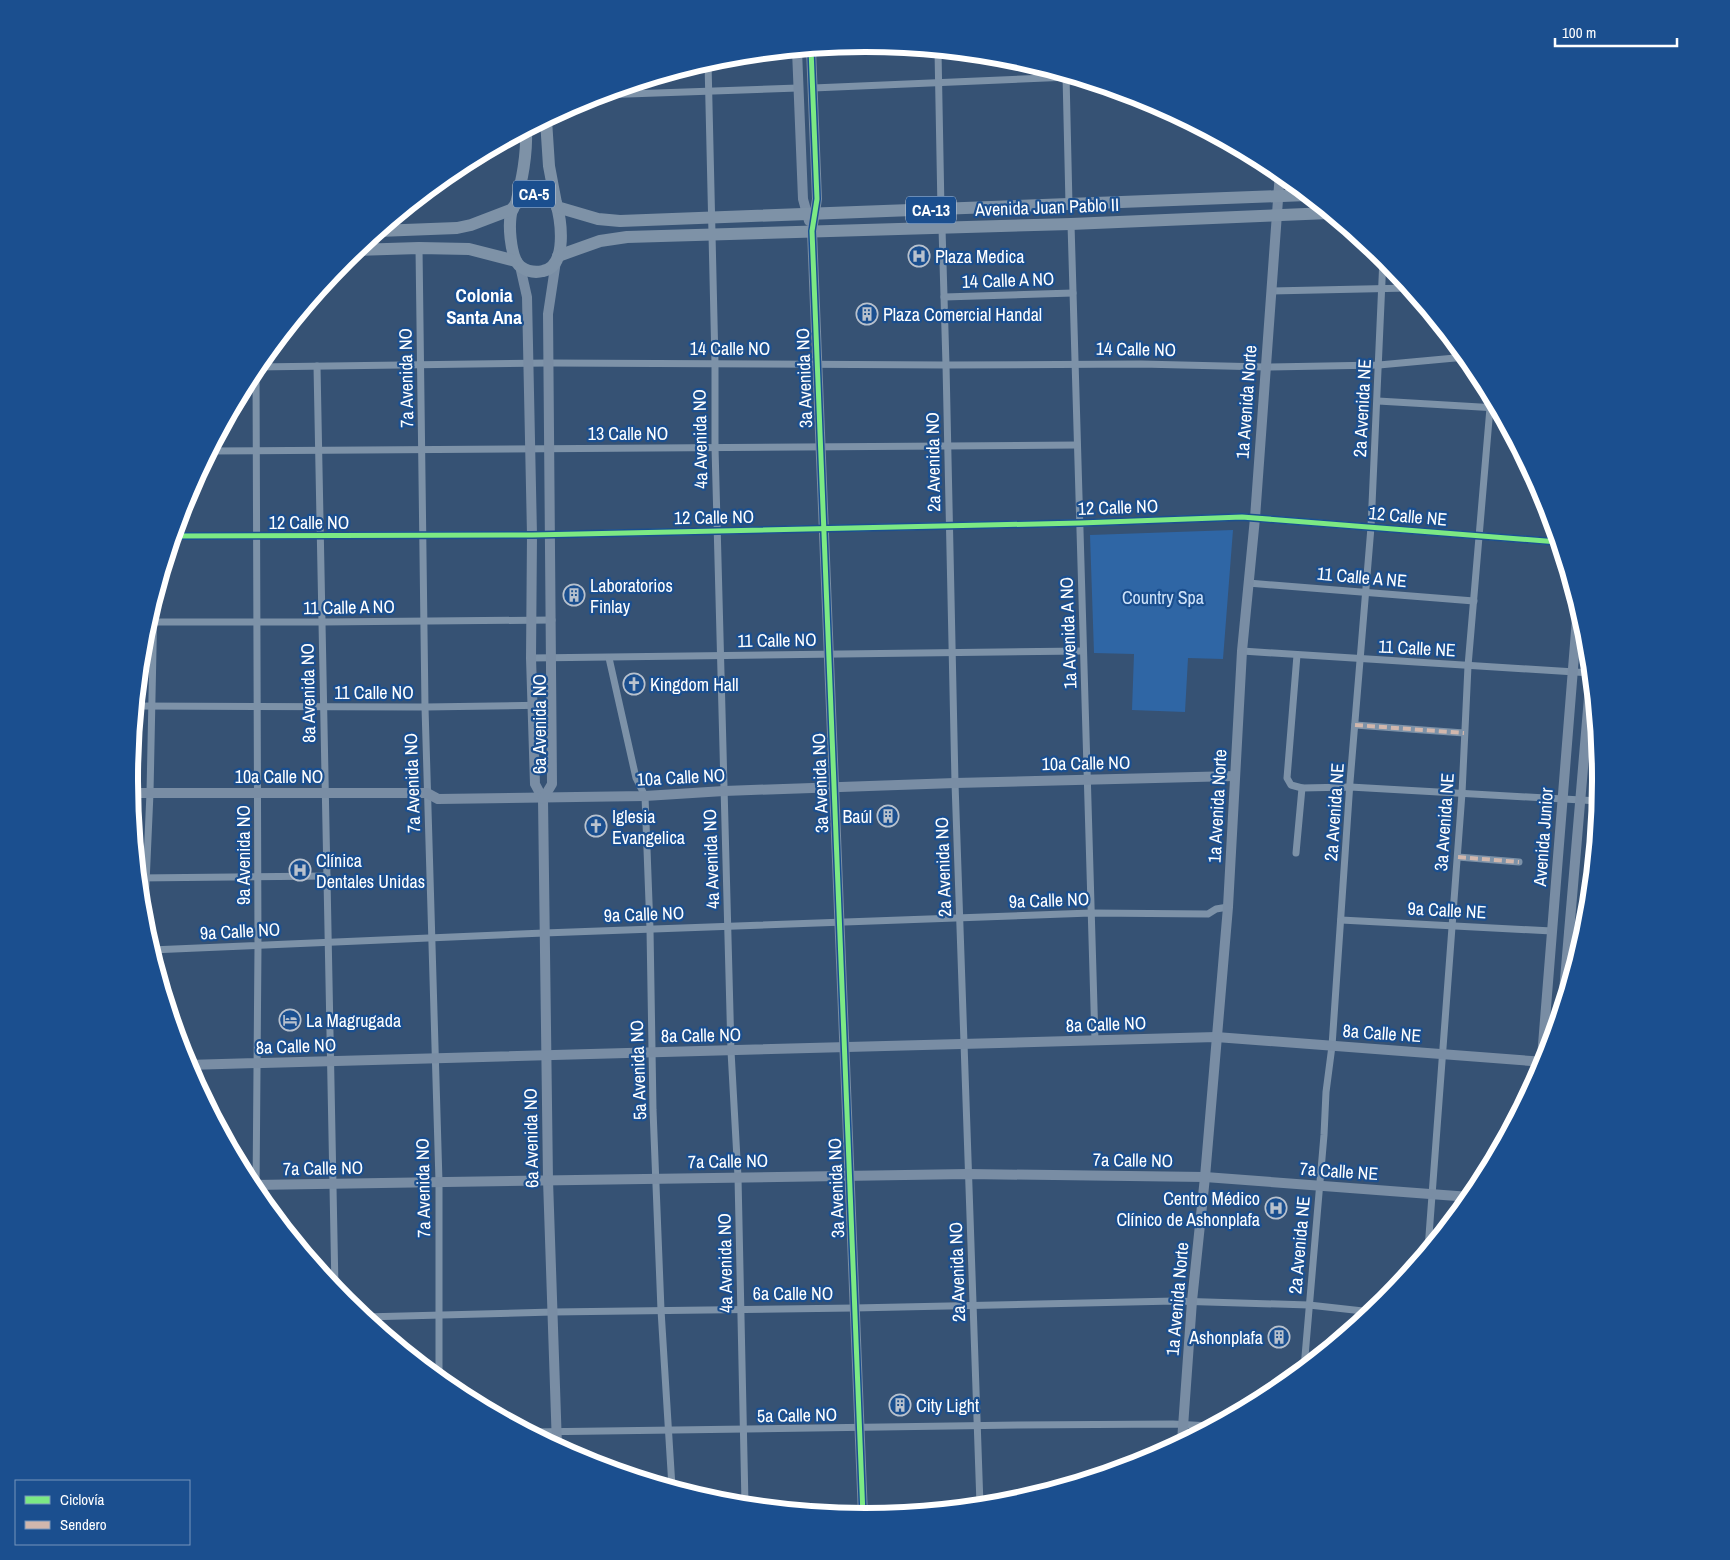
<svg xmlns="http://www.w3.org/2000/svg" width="1730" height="1560" viewBox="0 0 1730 1560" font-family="'Archivo Narrow',sans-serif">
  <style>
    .green { fill: #2f66a5 }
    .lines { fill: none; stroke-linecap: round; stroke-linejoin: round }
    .street { stroke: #7d92a8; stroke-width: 7 }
    .secondary { stroke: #798da4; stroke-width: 10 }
    .highway { stroke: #7e92a7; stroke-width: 12 }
    .quiet { stroke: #d1b7ad; stroke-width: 4; stroke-dasharray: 8 4; stroke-linecap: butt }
    .cycleway-casing { stroke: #1b4f8f; stroke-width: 8 }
    .cycleway { stroke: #7ce984; stroke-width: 5 }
    .labels { text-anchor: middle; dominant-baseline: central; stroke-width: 4.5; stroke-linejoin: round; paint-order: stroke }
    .shield { fill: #1b4f8f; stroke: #bbcadd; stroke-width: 1 }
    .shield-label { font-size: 16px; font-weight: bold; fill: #fff }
    .street-label { font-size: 18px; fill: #fff; stroke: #1b4f8f }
    .poi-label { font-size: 18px; fill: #fff; stroke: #1b4f8f; text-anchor: start }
    .park-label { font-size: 18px; fill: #cfe3fa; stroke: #1b4f8f }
    .neighbourhood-label { font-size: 19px; font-weight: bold; fill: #fff; stroke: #1b4f8f }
    .rim { fill: none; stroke: #fff; stroke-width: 6 }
  </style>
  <rect width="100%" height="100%" fill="#365274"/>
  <polygon class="green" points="1233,530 1223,659 1188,658 1185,712 1132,710 1134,654 1094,653 1090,535"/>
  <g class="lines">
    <g class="street">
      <polyline points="938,51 941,210"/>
      <polyline points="708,62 715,363 715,447 731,1051 738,1177 745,1504"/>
      <polyline points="1066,75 1069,205"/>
      <polyline points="813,88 1070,77"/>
      <polyline points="599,95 798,88"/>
      <polyline points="1071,224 1095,1041"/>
      <polyline points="942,228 946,365 955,783 980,1505"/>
      <polyline points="419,248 425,707 439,1182 439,1378"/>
      <polyline points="1271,291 1409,288"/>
      <polyline points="944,297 1073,293"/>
      <polyline points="317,366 335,1289"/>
      <polyline points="256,367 549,363 946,365 1141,364 1265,367 1379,365 1466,357"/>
      <polyline points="1378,401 1497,408"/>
      <polyline points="210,451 1077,445"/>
      <polyline points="173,536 532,535 1080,523 1242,517 1558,542"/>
      <polyline points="1248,583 1474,601"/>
      <polyline points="147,622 322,622 552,620"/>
      <polyline points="1242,651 1591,673"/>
      <polyline points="1297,655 1287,778 1291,785 1302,788 1350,787 1599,801"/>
      <polyline points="531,658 1083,651"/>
      <polyline points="609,658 636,778 645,796 650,929 653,1110 661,1310 672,1487"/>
      <polyline points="136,706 425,707 552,705"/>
      <polyline points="1355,725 1464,733"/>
      <polyline points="1585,738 1597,739"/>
      <polyline points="1296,853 1302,788"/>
      <polyline points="1458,857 1519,862"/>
      <polyline points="138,878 327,876"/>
      <polyline points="1341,920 1552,931"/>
      <polyline points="144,928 150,793 154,601"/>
      <polyline points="1568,932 1584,933"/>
      <polyline points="151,950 544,933 1091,913 1208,914 1216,909 1228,907"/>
      <polyline points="256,1193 258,946 256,366"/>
      <polyline points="1428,1249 1462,793 1468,666 1491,396"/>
      <polyline points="364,1317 553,1312 854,1308 1175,1301 1309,1305 1372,1312"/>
      <polyline points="1304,1368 1324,1135 1326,1092 1332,1046 1350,782 1371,527 1383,258"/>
      <polyline points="530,1432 1018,1425 1173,1424 1211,1426"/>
    </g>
    <g class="secondary">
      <polyline points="811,49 817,199 812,231 863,1516"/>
      <polyline points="797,50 803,199 809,221"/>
      <polyline points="520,266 527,297 532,535 531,658 535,784 543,799 548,1180 557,1446"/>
      <polyline points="130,793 427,793 438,799 645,796 724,791 955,783 1235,776"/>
      <polyline points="543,799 552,784 548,314 556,261"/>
      <polyline points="1563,1003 1591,674"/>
      <polyline points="187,1065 1216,1037 1545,1062"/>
      <polyline points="1541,1070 1578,606"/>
      <polyline points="251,1185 968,1174 1205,1177 1470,1197"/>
      <polyline points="1182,1441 1192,1301 1205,1177 1228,907 1242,651 1255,518 1280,172"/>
    </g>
    <g class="highway">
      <polyline points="546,120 549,166 556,203"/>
      <path d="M531,194L543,196L556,203C561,220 568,266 543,271C535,273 527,271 521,267C510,259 507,219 513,208C516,202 525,197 531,194Z"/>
      <path d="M516,204C522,179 527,156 526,130"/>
      <polyline points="557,207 598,219 620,221 1307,195"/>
      <polyline points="378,231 457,228 471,225 513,209"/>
      <polyline points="355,250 419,248 469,249 516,261"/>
      <polyline points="558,256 600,241 627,237 1071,224 1329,213"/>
    </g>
    <g class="quiet">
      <polyline points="1355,725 1464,733"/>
      <polyline points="1458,857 1519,862"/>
    </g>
    <g class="cycleway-casing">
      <g id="cycleway">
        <polyline points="811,49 817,199 812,231 863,1516"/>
        <polyline points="173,536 532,535 1080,523 1242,517 1558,542"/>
      </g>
    </g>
    <use href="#cycleway" class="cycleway"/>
  </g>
  <defs>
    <g id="hospital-ring" transform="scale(1.125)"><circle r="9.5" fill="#1b4f8f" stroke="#b9c2ce" stroke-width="1.5"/><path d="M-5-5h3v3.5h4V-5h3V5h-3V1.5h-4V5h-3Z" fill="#b9c2ce"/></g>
    <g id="building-ring" transform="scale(1.125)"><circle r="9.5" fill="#1b4f8f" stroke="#b9c2ce" stroke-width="1.5"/><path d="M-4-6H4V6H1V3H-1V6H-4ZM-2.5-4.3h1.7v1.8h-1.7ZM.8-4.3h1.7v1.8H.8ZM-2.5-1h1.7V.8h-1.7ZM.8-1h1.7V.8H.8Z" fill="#b9c2ce"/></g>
    <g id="church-ring" transform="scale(1.125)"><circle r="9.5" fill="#1b4f8f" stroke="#b9c2ce" stroke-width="1.5"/><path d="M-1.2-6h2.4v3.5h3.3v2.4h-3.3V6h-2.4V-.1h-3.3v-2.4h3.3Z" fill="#b9c2ce"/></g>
    <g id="hotel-ring" transform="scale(1.125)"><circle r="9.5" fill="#1b4f8f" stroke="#b9c2ce" stroke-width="1.5"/><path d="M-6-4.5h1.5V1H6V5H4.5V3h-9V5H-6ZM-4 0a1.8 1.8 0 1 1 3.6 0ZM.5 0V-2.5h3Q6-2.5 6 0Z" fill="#b9c2ce"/></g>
  </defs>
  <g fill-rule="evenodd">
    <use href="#hospital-ring" x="919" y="256"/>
    <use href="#building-ring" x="867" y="314"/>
    <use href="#building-ring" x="574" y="595"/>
    <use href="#church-ring" x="634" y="684"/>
    <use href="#building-ring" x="888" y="816"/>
    <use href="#church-ring" x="596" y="826"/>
    <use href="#hospital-ring" x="300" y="870"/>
    <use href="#hotel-ring" x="290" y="1020"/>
    <use href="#hospital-ring" x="1276" y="1208"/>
    <use href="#building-ring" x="1279" y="1337"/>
    <use href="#building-ring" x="900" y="1405"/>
  </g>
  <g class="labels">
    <g class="shield">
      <rect x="513" y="180.5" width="42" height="27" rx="4"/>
      <rect x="906" y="196.5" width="50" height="27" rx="4"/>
    </g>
    <g class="shield-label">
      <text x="534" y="194">CA-5</text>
      <text x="931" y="210">CA-13</text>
    </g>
    <g class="street-label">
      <text transform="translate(1047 207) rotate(-2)">Avenida Juan Pablo II</text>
      <text transform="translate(1008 280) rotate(-2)">14 Calle A NO</text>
      <text x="730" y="348">14 Calle NO</text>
      <text transform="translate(1136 349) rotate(1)">14 Calle NO</text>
      <text transform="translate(406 378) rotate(-91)">7a Avenida NO</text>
      <text transform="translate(804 378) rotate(-92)">3a Avenida NO</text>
      <text transform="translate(1246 402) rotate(-86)">1a Avenida Norte</text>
      <text transform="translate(1362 408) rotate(-87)">2a Avenida NE</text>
      <text x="628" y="433">13 Calle NO</text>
      <text transform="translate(700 439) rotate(-91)">4a Avenida NO</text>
      <text transform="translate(933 462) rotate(-91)">2a Avenida NO</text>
      <text transform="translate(1118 507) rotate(-2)">12 Calle NO</text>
      <text transform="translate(1408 516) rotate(5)">12 Calle NE</text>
      <text transform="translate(714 517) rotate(-1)">12 Calle NO</text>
      <text x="309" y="522">12 Calle NO</text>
      <text transform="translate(1362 577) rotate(5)">11 Calle A NE</text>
      <text transform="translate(349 607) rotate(-1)">11 Calle A NO</text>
      <text transform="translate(1068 633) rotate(-92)">1a Avenida A NO</text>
      <text transform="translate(777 640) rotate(-1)">11 Calle NO</text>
      <text transform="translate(1417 648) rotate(3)">11 Calle NE</text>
      <text x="374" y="692">11 Calle NO</text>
      <text transform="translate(308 693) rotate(-91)">8a Avenida NO</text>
      <text transform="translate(539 724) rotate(-90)">6a Avenida NO</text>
      <text transform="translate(1086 763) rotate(-1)">10a Calle NO</text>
      <text x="279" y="776">10a Calle NO</text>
      <text transform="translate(681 777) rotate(-3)">10a Calle NO</text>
      <text transform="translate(412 783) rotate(-92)">7a Avenida NO</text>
      <text transform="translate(820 783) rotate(-92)">3a Avenida NO</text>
      <text transform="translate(1217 806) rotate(-87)">1a Avenida Norte</text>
      <text transform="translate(1334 812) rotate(-86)">2a Avenida NE</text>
      <text transform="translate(1444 822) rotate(-86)">3a Avenida NE</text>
      <text transform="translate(1543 837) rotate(-86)">Avenida Junior</text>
      <text transform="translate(243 855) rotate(-90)">9a Avenida NO</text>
      <text transform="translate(711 859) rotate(-92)">4a Avenida NO</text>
      <text transform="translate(943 867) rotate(-92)">2a Avenida NO</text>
      <text transform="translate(1049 900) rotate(-2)">9a Calle NO</text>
      <text transform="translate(1447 910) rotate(3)">9a Calle NE</text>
      <text transform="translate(644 914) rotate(-2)">9a Calle NO</text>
      <text transform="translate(240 931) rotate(-3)">9a Calle NO</text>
      <text transform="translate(1106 1024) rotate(-2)">8a Calle NO</text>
      <text transform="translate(1382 1033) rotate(4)">8a Calle NE</text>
      <text transform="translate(701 1035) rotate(-1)">8a Calle NO</text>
      <text transform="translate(296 1046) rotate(-2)">8a Calle NO</text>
      <text transform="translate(638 1070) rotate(-92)">5a Avenida NO</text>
      <text transform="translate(531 1138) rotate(-91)">6a Avenida NO</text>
      <text transform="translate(1133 1160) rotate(1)">7a Calle NO</text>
      <text transform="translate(728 1161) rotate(-1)">7a Calle NO</text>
      <text transform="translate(323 1168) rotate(-1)">7a Calle NO</text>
      <text transform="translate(1339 1171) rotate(4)">7a Calle NE</text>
      <text transform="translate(423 1188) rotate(-91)">7a Avenida NO</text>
      <text transform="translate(836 1188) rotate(-92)">3a Avenida NO</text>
      <text transform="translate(1299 1245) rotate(-85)">2a Avenida NE</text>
      <text transform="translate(725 1263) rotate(-91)">4a Avenida NO</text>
      <text transform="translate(957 1272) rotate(-92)">2a Avenida NO</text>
      <text x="793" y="1293">6a Calle NO</text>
      <text transform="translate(1177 1299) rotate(-85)">1a Avenida Norte</text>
      <text transform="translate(797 1415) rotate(-1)">5a Calle NO</text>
    </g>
    <g class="poi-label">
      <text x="935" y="256">Plaza Medica</text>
      <text x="883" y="314">Plaza Comercial Handal</text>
      <text x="590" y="585">Laboratorios<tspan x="590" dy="21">Finlay</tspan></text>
      <text x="650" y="684">Kingdom Hall</text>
      <text x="612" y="816">Iglesia<tspan x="612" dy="21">Evangelica</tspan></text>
      <text x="872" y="816" text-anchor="end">Baúl</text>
      <text x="316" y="860">Clínica<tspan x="316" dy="21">Dentales Unidas</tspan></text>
      <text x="306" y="1020">La Magrugada</text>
      <text x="1260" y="1198" text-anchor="end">Centro Médico<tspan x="1260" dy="21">Clínico de Ashonplafa</tspan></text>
      <text x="1263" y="1337" text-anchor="end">Ashonplafa</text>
      <text x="916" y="1405">City Light</text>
    </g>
    <g class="park-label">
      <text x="1163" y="597">Country Spa</text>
    </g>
    <g class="neighbourhood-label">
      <text x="484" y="295">Colonia<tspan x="484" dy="22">Santa Ana</tspan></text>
    </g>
  </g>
  <path d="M0 0H1730V1560H0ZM865 52H865A727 727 0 0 1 1592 779V781A727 727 0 0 1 865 1508H865A727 727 0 0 1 138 781V779A727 727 0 0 1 865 52Z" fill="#1b4f8f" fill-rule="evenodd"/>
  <path class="rim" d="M865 52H865A727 727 0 0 1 1592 779V781A727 727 0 0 1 865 1508H865A727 727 0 0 1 138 781V779A727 727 0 0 1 865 52Z"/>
  <rect x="15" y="1480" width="175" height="65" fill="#1b4f8f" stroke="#7695bc"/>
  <rect x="25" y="1496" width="25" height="8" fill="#7ce984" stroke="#7695bc"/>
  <text x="60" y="1505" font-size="15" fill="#ffffff">Ciclovía</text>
  <rect x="25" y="1521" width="25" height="8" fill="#d1b7ad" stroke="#7695bc"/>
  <text x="60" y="1530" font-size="15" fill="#ffffff">Sendero</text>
  <path d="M1555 38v8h122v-8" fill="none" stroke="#ffffff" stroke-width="2.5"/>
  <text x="1562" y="38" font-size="15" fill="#ffffff" stroke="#1b4f8f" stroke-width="4" paint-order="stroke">100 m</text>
</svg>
